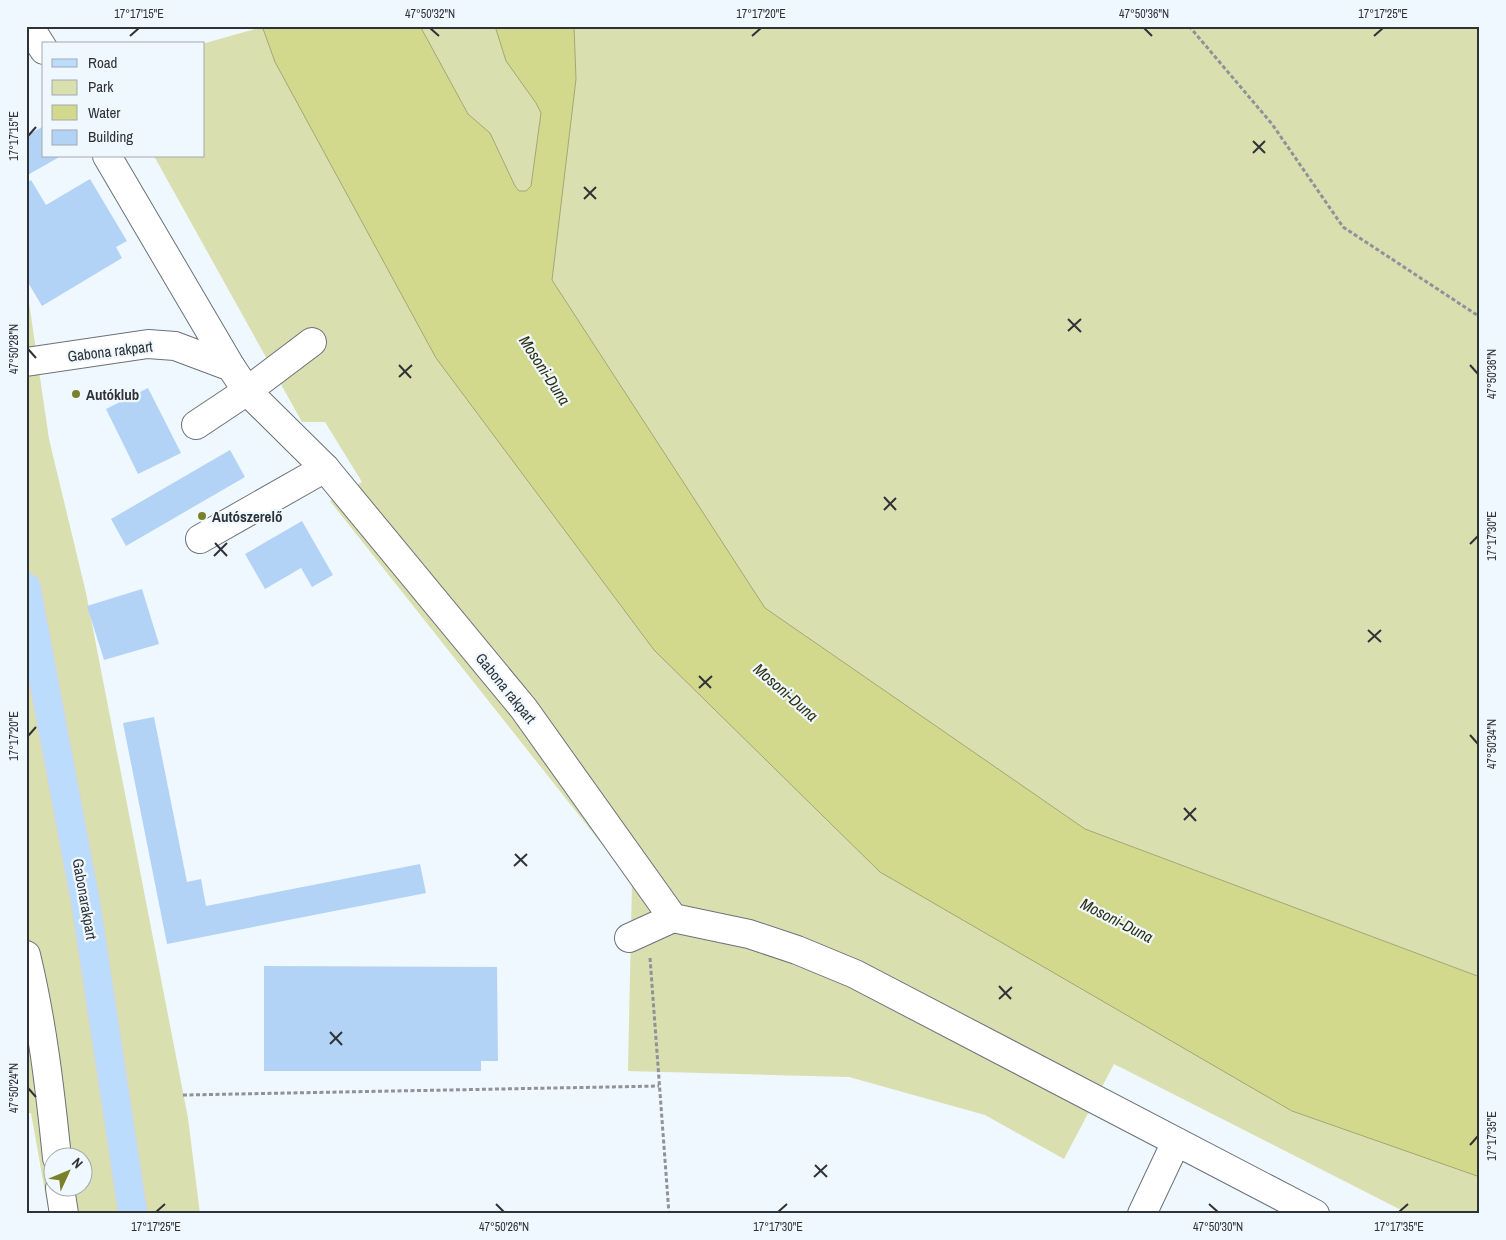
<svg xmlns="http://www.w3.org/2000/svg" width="1506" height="1240" viewBox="0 0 1506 1240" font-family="'Archivo Narrow',sans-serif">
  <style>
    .green { fill: #dadfaf; fill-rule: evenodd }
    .water { fill: #d3d98c; stroke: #a2a772 }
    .building { fill: #b3d3f6 }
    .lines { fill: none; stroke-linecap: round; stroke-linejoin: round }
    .minor-casing { stroke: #6b7279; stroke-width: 30 }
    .major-casing { stroke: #d6d6d7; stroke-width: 30 }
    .path { stroke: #8d9398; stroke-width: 3; stroke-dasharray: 4 2.5; stroke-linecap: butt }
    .minor { stroke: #fff; stroke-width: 28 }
    .major { stroke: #bcdcfe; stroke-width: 28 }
    .ticks { fill: none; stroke: #303336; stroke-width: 2 }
    .poi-dot { fill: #7b802a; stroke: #eff7ff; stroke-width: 2 }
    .labels { text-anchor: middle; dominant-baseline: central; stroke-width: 4.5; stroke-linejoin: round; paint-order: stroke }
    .street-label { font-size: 15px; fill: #303336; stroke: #eff7ff }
    .poi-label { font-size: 15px; font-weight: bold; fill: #303336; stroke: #eff7ff; text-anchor: start }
    .water-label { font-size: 16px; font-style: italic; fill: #2e300e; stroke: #eff7ff }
    .neatline { fill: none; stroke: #303336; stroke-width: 2 }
    .ticks-label { font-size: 12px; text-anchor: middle; fill: #303336 }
  </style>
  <rect width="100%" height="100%" fill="#eff7ff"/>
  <g class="green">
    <polygon points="420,26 495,26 506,61 536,103 541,113 531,186 526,191 519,191 515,186 490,133 468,114"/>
    <polygon points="574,26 1480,26 1480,977 1085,829 765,608 552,280 576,79"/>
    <polygon points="262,27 275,62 436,358 654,650 1292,1111 1480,1177 1480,1214 1409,1214 1114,1064 1064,1159 985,1115 849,1077 628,1071 632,882 330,501 362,482 325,422 302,422 154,156 204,156 204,44 202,44"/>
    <path d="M26,282L49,439L86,593L188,1118L200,1214H49L31,1113H26ZM52,1158H82V1188H52Z"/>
  </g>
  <polygon class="water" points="262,26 420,26 468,114 490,133 515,186 519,191 526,191 531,186 541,113 536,103 506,61 495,26 574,26 576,79 552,280 765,608 1085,829 1480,977 1480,1177 1292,1111 880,872 654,650 436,358 275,62"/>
  <g class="building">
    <polygon points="44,126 44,156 61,156 26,176 26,136"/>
    <polygon points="90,179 127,241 116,247 122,258 42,306 26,279 26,183 31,180 46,205"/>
    <polygon points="148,388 181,453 138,474 106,409"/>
    <polygon points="230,450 245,477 126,546 111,519"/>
    <polygon points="302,521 333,575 312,587 301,568 265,589 245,554"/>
    <polygon points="142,589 159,644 104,660 87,606"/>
    <polygon points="154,717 187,882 201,879 206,906 420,864 426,893 167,944 123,723"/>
    <polygon points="264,966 497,967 498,1061 481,1061 481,1071 264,1071"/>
  </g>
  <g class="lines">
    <g class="minor-casing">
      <g id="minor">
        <polyline points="29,26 44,50"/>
        <polyline points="107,156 231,367"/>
        <polyline points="26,362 148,344 175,346 231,367 247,391 325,468 524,709 673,918"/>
        <polyline points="196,425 247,391 312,342"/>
        <polyline points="200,539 325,468"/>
        <polyline points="629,938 673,918 749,934 797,950 855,974 1315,1214"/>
        <path d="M26,955C42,1021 50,1089 57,1158"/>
        <polyline points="60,1188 64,1214"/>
        <polyline points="1142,1214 1176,1142"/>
      </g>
    </g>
    <g class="major-casing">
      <polyline id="major" points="26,587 86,905 133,1214"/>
    </g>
    <g class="path">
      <polyline points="1189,26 1272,124 1343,227 1480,317"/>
      <polyline points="650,958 669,1214"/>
      <polyline points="183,1095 659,1086"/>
    </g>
    <use href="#minor" class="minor"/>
    <use href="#major" class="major"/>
  </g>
  <path class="ticks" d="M430,28L439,36M1144,28L1152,36M130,36L139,28M752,36L761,28M1374,36L1383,28M28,136L36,127M1253,141L1265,153M1253,153L1265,141M584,187L596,199M584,199L596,187M1068,319L1081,332M1068,331L1081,319M28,349L36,358M399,365L411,378M1470,365L1478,374M399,377L412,365M884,497L896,510M884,510L896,498M215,543L227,556M1470,544L1478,536M214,556L227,543M1368,630L1381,642M1368,642L1381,630M699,676L711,688M699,688L712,676M1470,735L1478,744M28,736L36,727M1184,808L1196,821M1184,820L1196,808M515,854L527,866M514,866L527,854M999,986L1011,999M999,999L1012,987M330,1032L342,1045M330,1044L342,1032M28,1088L36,1097M1470,1145L1478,1136M815,1165L827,1177M814,1177L827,1165M496,1204L504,1212M1209,1204L1218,1212M156,1212L165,1204M778,1212L787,1204M1399,1212L1408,1204"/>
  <g class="poi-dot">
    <circle cx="76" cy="394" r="5"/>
    <circle cx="202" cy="516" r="5"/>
  </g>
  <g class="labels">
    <g class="street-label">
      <text transform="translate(110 351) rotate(-7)">Gabona rakpart</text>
      <text transform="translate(506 688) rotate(51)">Gabona rakpart</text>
      <text transform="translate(85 899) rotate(80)">Gabonarakpart</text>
    </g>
    <g class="poi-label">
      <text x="86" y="394">Autóklub</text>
      <text x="212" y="516">Autószerelő</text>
    </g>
    <g class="water-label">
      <text transform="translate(545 370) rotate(57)">Mosoni-Duna</text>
      <text transform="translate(786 692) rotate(41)">Mosoni-Duna</text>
      <text transform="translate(1117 920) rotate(27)">Mosoni-Duna</text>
    </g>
  </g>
  <rect width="1506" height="1240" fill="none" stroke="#eff7ff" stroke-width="55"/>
  <rect x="42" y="42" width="162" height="115" fill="#eff7ff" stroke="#a3a9af"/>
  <rect x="52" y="59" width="25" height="8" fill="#bcdcfe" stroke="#a3a9af"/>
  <text x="88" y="68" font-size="15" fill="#303336">Road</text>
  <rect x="52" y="80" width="25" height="15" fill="#dadfaf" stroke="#a3a9af"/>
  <text x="88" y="92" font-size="15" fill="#303336">Park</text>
  <rect x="52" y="105" width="25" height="15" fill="#d3d98c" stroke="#a3a9af"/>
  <text x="88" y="118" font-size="15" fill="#303336">Water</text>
  <rect x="52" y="130" width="25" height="15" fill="#b3d3f6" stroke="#a3a9af"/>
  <text x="88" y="142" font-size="15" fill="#303336">Building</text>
  <g transform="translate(68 1172) rotate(46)"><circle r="24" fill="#eff7ff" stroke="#a3a9af"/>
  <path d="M0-4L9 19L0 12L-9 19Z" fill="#7b802a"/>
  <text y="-8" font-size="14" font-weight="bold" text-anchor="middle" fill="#303336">N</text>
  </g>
  <rect x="28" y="28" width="1450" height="1184" class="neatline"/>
  <g class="ticks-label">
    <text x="139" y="18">17°17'15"E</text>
    <text x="430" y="18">47°50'32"N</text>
    <text x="761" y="18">17°17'20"E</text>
    <text x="1144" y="18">47°50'36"N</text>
    <text x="1383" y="18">17°17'25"E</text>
    <text transform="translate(14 136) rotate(-90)" y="4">17°17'15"E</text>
    <text transform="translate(14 349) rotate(-90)" y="4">47°50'28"N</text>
    <text transform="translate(1492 374) rotate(-90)" y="4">47°50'36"N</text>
    <text transform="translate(1492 536) rotate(-90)" y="4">17°17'30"E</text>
    <text transform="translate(14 736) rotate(-90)" y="4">17°17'20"E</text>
    <text transform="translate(1492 744) rotate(-90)" y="4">47°50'34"N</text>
    <text transform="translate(14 1088) rotate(-90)" y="4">47°50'24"N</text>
    <text transform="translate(1492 1136) rotate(-90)" y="4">17°17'35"E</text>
    <text x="156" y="1231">17°17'25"E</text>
    <text x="504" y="1231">47°50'26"N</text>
    <text x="778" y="1231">17°17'30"E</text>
    <text x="1218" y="1231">47°50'30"N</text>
    <text x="1399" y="1231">17°17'35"E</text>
  </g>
</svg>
